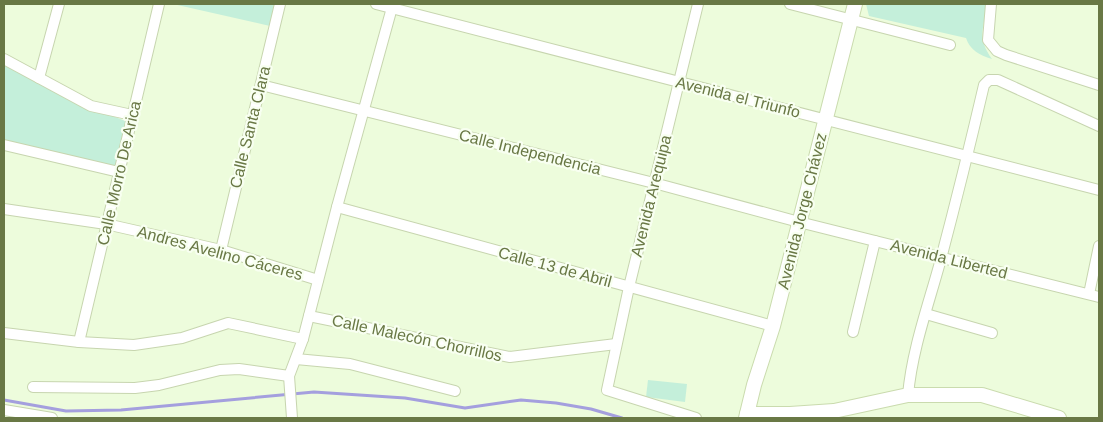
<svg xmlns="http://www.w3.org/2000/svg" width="1103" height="422" viewBox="0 0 1103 422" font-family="Helvetica,sans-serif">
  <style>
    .residential { fill: #edfcdc }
    .green { fill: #c4efda }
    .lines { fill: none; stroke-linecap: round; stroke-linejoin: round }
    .stream { stroke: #a49fde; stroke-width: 3 }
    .street-casing { stroke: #c7d5af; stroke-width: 12 }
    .secondary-casing { stroke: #cadbae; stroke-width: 16 }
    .street { stroke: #fff; stroke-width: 10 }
    .secondary { stroke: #fff; stroke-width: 14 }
    .labels { text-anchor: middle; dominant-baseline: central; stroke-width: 4.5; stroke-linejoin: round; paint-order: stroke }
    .street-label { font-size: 16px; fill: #697845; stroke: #f8fff1 }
  </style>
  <rect width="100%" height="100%" fill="#f3fee9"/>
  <polygon class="residential" points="4,4 1099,4 1099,418 92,418 4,405"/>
  <g class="green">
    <polygon points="173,4 276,4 270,26"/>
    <path d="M866,4H988C983,28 977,38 992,59C979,55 970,50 966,38L869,16Z"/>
    <polygon points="4,60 89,107 128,122 117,166 113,168 4,142"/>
    <polygon points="648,380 687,384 685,402 646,397"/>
  </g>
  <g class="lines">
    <polyline class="stream" points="4,400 66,411 121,410 314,392 405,398 465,408 521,400 556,403 591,409 622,418"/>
    <g class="street-casing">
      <g id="street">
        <polyline points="376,4 1099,190"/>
        <polyline points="790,4 950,45"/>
        <polyline points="991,4 988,40 997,51 1006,55 1099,85"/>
        <polyline points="4,59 91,106 132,115"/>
        <polyline points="39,78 59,4"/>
        <polyline points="261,85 654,183 799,222 1099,297"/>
        <polyline points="4,145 119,172"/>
        <polyline points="337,207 773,326"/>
        <polyline points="4,209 106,224 221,250 318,280"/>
        <polyline points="221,250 280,4"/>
        <polyline points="1089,294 1099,246"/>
        <polyline points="926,314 992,333"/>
        <polyline points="309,316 510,357 616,344"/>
        <polyline points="853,332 875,241"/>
        <polyline points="4,333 79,342 134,345 182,338 228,323 303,339"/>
        <polyline points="79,342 159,4"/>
        <polyline points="296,359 350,364 455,391"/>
        <polyline points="33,387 135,388 159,385 220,370 239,369 289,376"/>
        <path d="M908,395C912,351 927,309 939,266C955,206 970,145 984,85L989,80H998L1099,126"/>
        <polyline points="4,410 52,418"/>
        <polyline points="292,418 289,376 303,339 337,207 393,4"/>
        <polyline points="696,418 607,390 629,287 698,4"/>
      </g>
    </g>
    <g class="secondary-casing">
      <g id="secondary">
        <polyline points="747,414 790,414 834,411 908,395 982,395 1059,418"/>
        <polyline points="746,418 754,385 773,326 855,4"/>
      </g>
    </g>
    <use href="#street" class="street"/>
    <use href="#secondary" class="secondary"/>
  </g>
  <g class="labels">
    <g class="street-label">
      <text transform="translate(738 97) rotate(14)">Avenida el Triunfo</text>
      <text transform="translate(250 127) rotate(-76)">Calle Santa Clara</text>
      <text transform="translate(530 152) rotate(14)">Calle Independencia</text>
      <text transform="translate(119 173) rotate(-77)">Calle Morro De Arica</text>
      <text transform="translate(651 196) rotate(-76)">Avenida Arequipa</text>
      <text transform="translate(802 211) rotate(-76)">Avenida Jorge Chávez</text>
      <text transform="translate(220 253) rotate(15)">Andres Avelino Cáceres</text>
      <text transform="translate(949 259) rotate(14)">Avenida Liberted</text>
      <text transform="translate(555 267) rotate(15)">Calle 13 de Abril</text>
      <text transform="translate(417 338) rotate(12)">Calle Malecón Chorrillos</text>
    </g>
  </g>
  <rect width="1103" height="422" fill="none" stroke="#697845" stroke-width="10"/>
</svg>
